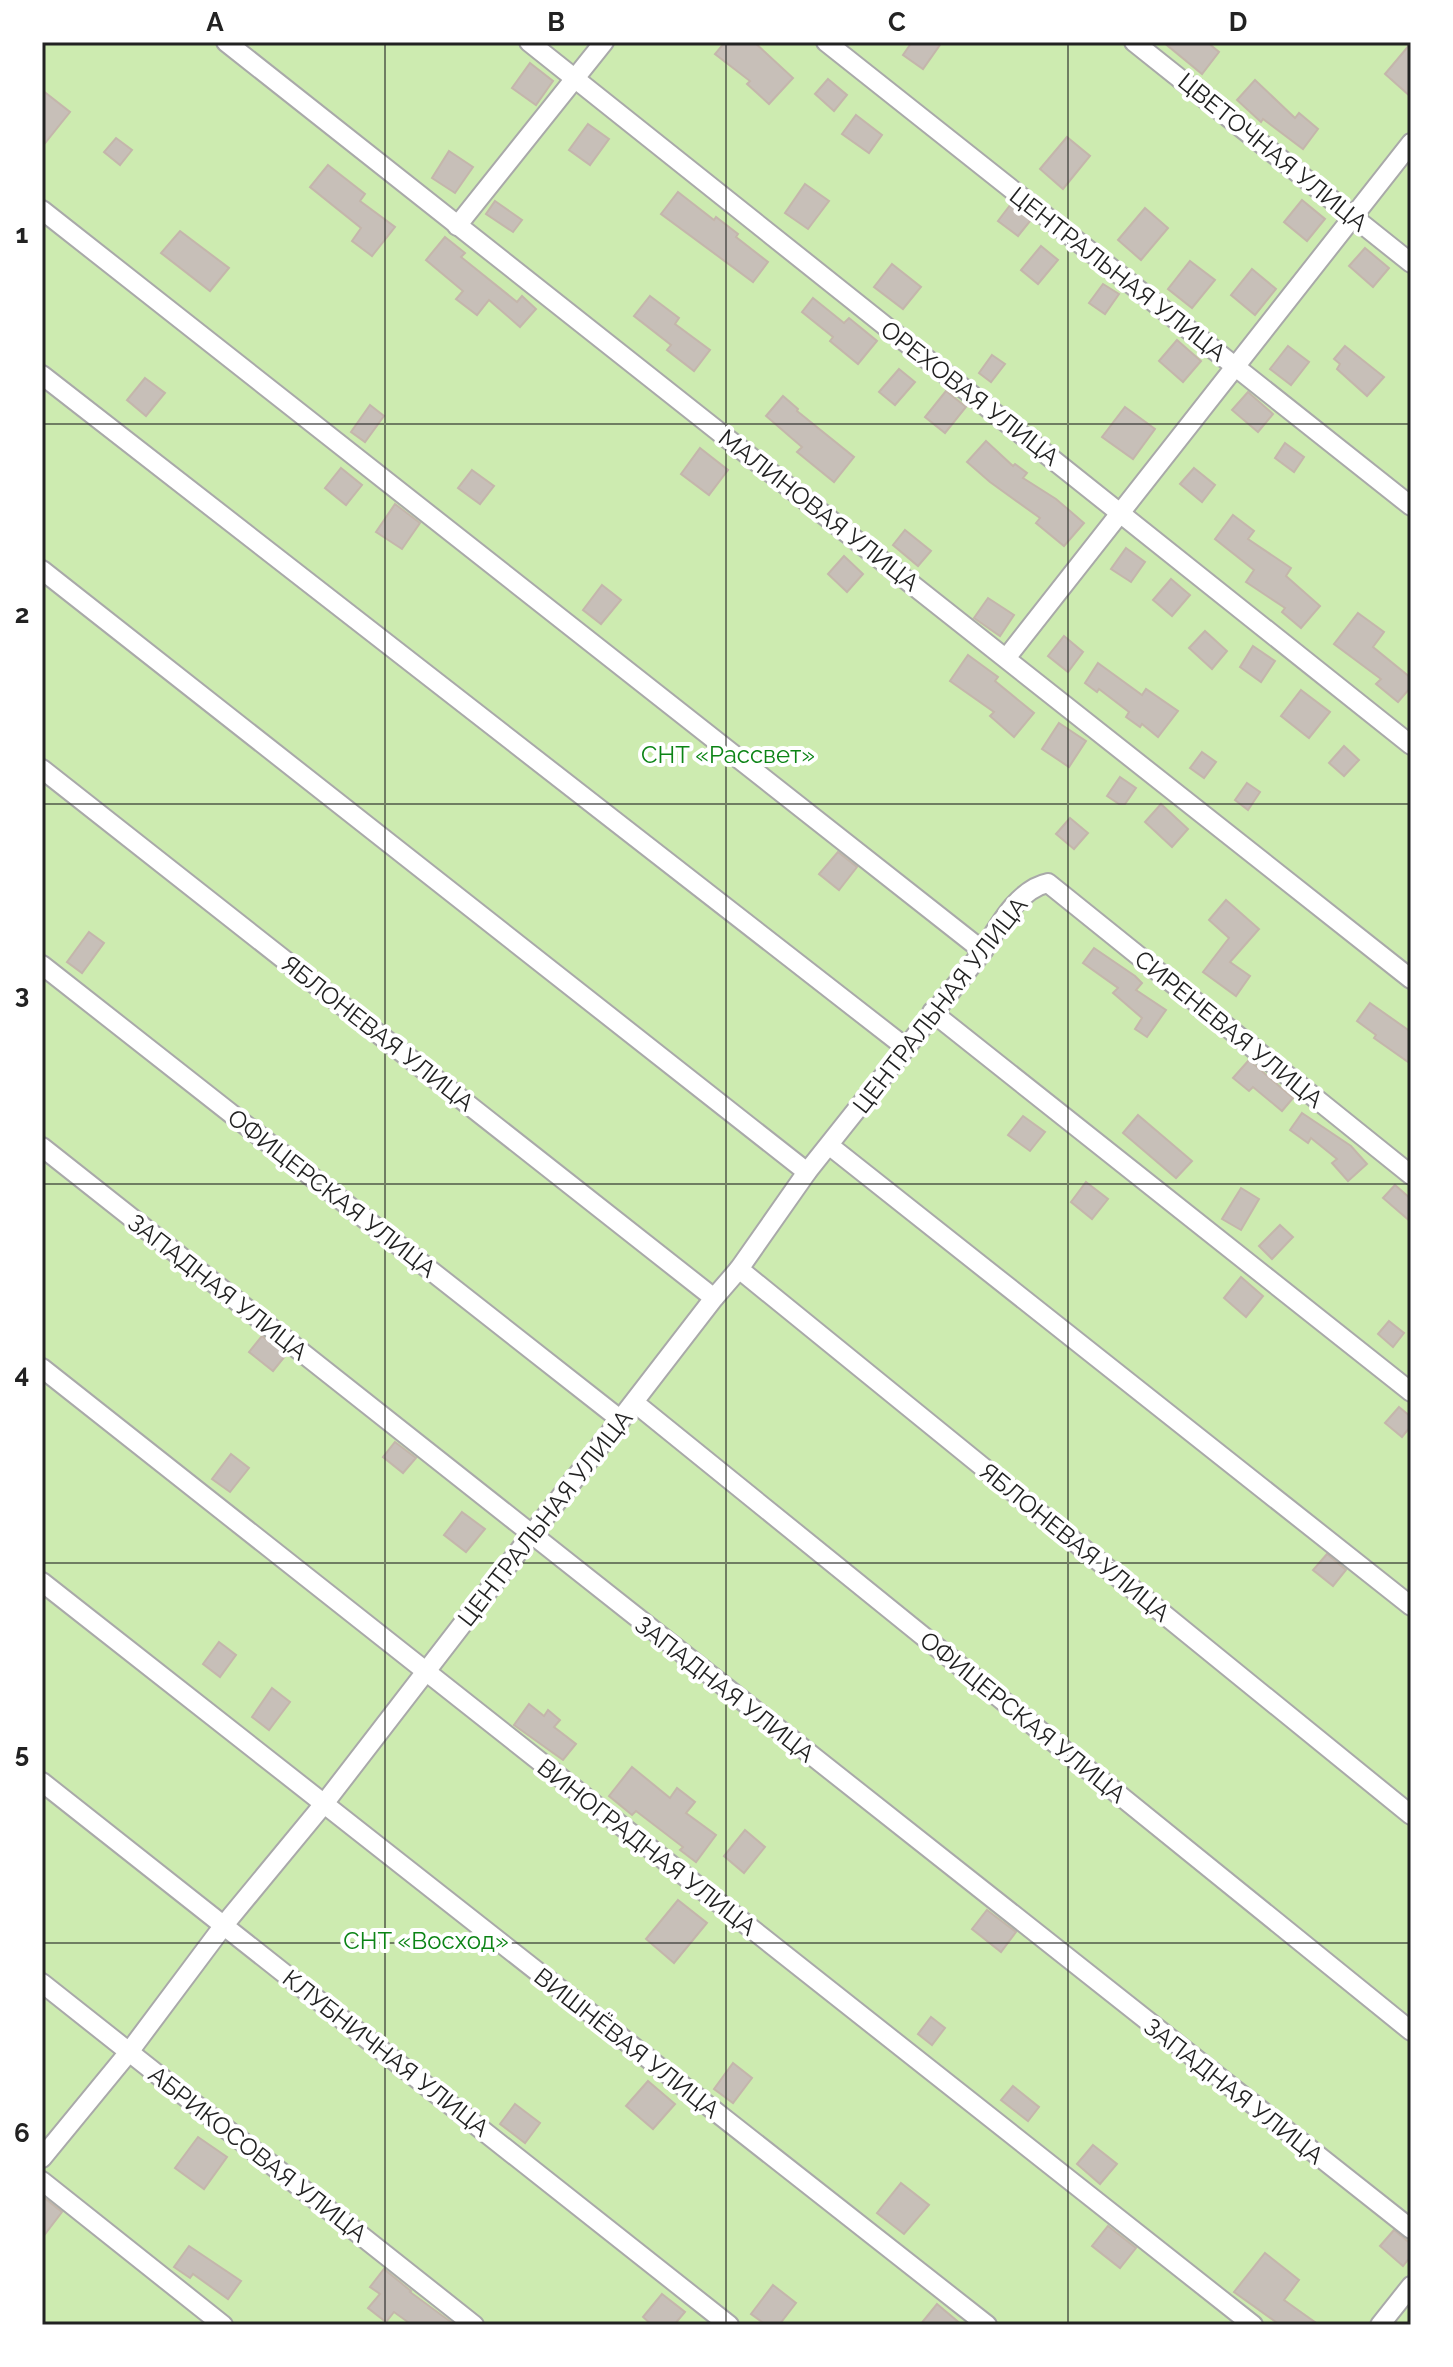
<svg xmlns="http://www.w3.org/2000/svg" width="1453" height="2367" viewBox="0 0 1453 2367" font-family="Raleway,sans-serif">
  <style>
    .grass { fill: #cdebb0 }
    .building { fill: #c7bfb8; stroke: #c4b6ab; stroke-width: 2 }
    .lines { fill: none; stroke-linecap: round; stroke-linejoin: round }
    .street-casing { stroke: #a9a9a9; stroke-width: 22 }
    .street { stroke: #fff; stroke-width: 18 }
    .grid { fill: none; stroke: #222; stroke-width: 2; stroke-opacity: 0.55 }
    .labels { text-anchor: middle; dominant-baseline: central; stroke-width: 8; stroke-linejoin: round; paint-order: stroke }
    .street-label { font-size: 24px; fill: #222; stroke: #fff }
    .park-label { font-size: 24px; fill: #0c8416; stroke: #fff }
    .neatline { fill: none; stroke: #222; stroke-width: 3 }
    .grid-label { font-size: 26px; text-anchor: middle; font-weight: bold; fill: #222 }
  </style>
  <rect width="100%" height="100%" fill="#f2efe9"/>
  <rect class="grass" x="42" y="42" width="1369" height="2283"/>
  <g class="building">
    <polygon points="725,42 754,42 793,78 769,104 747,84 750,81 715,54"/>
    <polygon points="912,42 942,42 923,69 903,55"/>
    <polygon points="1163,42 1207,42 1219,52 1202,74"/>
    <polygon points="1411,43 1411,97 1385,74"/>
    <polygon points="530,63 553,81 536,105 512,88"/>
    <polygon points="828,79 847,95 834,111 815,94"/>
    <polygon points="1255,80 1295,118 1299,113 1318,129 1303,149 1263,119 1261,122 1237,100"/>
    <polygon points="42,90 70,112 42,147"/>
    <polygon points="856,115 882,135 869,153 842,134"/>
    <polygon points="588,124 609,139 590,165 569,150"/>
    <polygon points="1067,137 1090,156 1063,189 1040,169"/>
    <polygon points="116,138 132,150 120,165 104,152"/>
    <polygon points="449,151 473,167 455,193 432,178"/>
    <polygon points="328,165 365,194 360,201 395,227 372,256 352,241 361,228 310,187"/>
    <polygon points="805,184 829,201 808,229 785,213"/>
    <polygon points="678,192 714,220 716,217 738,234 736,237 768,262 753,282 661,214"/>
    <polygon points="1302,200 1325,219 1307,241 1284,222"/>
    <polygon points="495,201 522,220 513,232 486,214"/>
    <polygon points="1011,204 1031,220 1018,236 998,221"/>
    <polygon points="1145,208 1168,228 1141,260 1118,240"/>
    <polygon points="180,231 229,268 210,291 161,253"/>
    <polygon points="445,237 465,253 461,257 517,302 522,296 536,309 520,327 489,300 477,315 456,299 463,291 426,260"/>
    <polygon points="1041,246 1058,260 1038,284 1021,270"/>
    <polygon points="1365,248 1389,268 1373,287 1349,266"/>
    <polygon points="1190,261 1215,280 1192,308 1168,289"/>
    <polygon points="892,264 921,287 903,309 874,287"/>
    <polygon points="1252,269 1276,289 1255,315 1231,295"/>
    <polygon points="1103,284 1119,294 1105,314 1089,303"/>
    <polygon points="650,296 679,318 675,324 710,350 694,371 667,350 671,345 634,316"/>
    <polygon points="813,298 844,323 849,318 877,341 858,364 830,341 833,337 802,312"/>
    <polygon points="1177,340 1201,361 1183,382 1159,361"/>
    <polygon points="1288,346 1309,362 1291,385 1270,369"/>
    <polygon points="1345,346 1384,377 1367,396 1337,369 1340,364 1334,359"/>
    <polygon points="992,355 1005,364 991,382 979,373"/>
    <polygon points="899,369 915,382 895,405 879,392"/>
    <polygon points="145,378 165,393 146,416 127,400"/>
    <polygon points="946,391 966,407 945,433 925,417"/>
    <polygon points="1248,392 1273,414 1258,432 1232,410"/>
    <polygon points="783,396 798,409 797,411 854,457 834,482 797,452 802,447 766,416"/>
    <polygon points="370,405 384,416 365,442 351,432"/>
    <polygon points="1125,407 1155,429 1133,459 1102,437"/>
    <polygon points="986,441 1013,466 1015,464 1027,473 1023,478 1056,499 1084,523 1064,546 1036,523 1040,518 990,482 967,462"/>
    <polygon points="1285,443 1304,457 1294,472 1275,458"/>
    <polygon points="700,448 728,470 709,495 681,474"/>
    <polygon points="341,468 362,485 346,505 325,488"/>
    <polygon points="1194,468 1215,485 1202,502 1180,484"/>
    <polygon points="472,470 494,486 480,504 458,488"/>
    <polygon points="395,504 420,523 402,549 376,532"/>
    <polygon points="1233,515 1254,531 1248,539 1291,568 1286,576 1320,606 1301,628 1282,612 1285,608 1246,582 1254,570 1215,539"/>
    <polygon points="905,530 931,551 918,566 893,545"/>
    <polygon points="1126,548 1145,562 1131,582 1111,569"/>
    <polygon points="844,556 863,574 847,592 828,574"/>
    <polygon points="1171,579 1190,595 1172,616 1153,600"/>
    <polygon points="602,585 621,600 601,624 583,610"/>
    <polygon points="988,598 1014,615 1000,636 974,618"/>
    <polygon points="1358,613 1384,632 1373,647 1411,678 1411,687 1398,702 1376,684 1381,679 1334,644"/>
    <polygon points="1205,631 1227,651 1212,669 1189,648"/>
    <polygon points="1064,636 1083,652 1068,672 1048,656"/>
    <polygon points="1253,646 1275,661 1261,682 1240,667"/>
    <polygon points="968,655 998,677 995,681 1034,713 1014,737 990,716 994,712 950,681"/>
    <polygon points="1098,663 1142,695 1146,689 1178,711 1158,737 1142,724 1140,727 1126,717 1129,712 1099,689 1097,692 1085,683"/>
    <polygon points="1301,690 1330,712 1309,738 1281,716"/>
    <polygon points="1059,723 1086,741 1069,767 1042,749"/>
    <polygon points="1344,746 1359,760 1344,776 1329,763"/>
    <polygon points="1202,752 1216,762 1204,778 1190,768"/>
    <polygon points="1120,777 1136,788 1125,804 1119,804 1107,796"/>
    <polygon points="1247,783 1260,792 1248,810 1235,800"/>
    <polygon points="1161,804 1188,829 1172,847 1145,822"/>
    <polygon points="1070,818 1088,833 1074,849 1056,834"/>
    <polygon points="838,852 857,867 839,890 819,874"/>
    <polygon points="1226,900 1259,929 1230,962 1250,976 1236,996 1203,972 1229,938 1209,920"/>
    <polygon points="89,932 104,943 82,973 67,962"/>
    <polygon points="1094,948 1135,976 1142,983 1136,990 1166,1010 1147,1037 1135,1029 1142,1018 1113,993 1118,988 1083,963"/>
    <polygon points="1370,1003 1411,1032 1411,1064 1374,1038 1376,1035 1357,1021"/>
    <polygon points="1249,1060 1293,1098 1282,1111 1253,1087 1249,1091 1233,1078"/>
    <polygon points="1302,1113 1351,1146 1367,1164 1348,1181 1332,1163 1337,1159 1311,1138 1308,1143 1290,1130"/>
    <polygon points="1138,1115 1192,1161 1176,1178 1123,1133"/>
    <polygon points="1023,1116 1045,1132 1030,1151 1008,1135"/>
    <polygon points="1086,1182 1108,1199 1092,1219 1071,1202"/>
    <polygon points="1395,1185 1411,1199 1411,1222 1383,1198"/>
    <polygon points="1241,1188 1259,1199 1241,1230 1222,1219"/>
    <polygon points="1280,1225 1293,1237 1272,1259 1259,1246"/>
    <polygon points="1241,1277 1263,1296 1246,1317 1224,1298"/>
    <polygon points="1389,1321 1404,1333 1393,1347 1378,1334"/>
    <polygon points="262,1336 286,1355 273,1371 249,1352"/>
    <polygon points="1399,1407 1411,1417 1411,1426 1402,1437 1385,1423"/>
    <polygon points="395,1442 416,1458 403,1473 383,1457"/>
    <polygon points="231,1454 249,1468 230,1492 212,1479"/>
    <polygon points="462,1512 485,1529 466,1552 444,1535"/>
    <polygon points="1327,1554 1346,1570 1333,1586 1313,1570"/>
    <polygon points="219,1642 236,1655 220,1677 203,1664"/>
    <polygon points="272,1688 290,1702 269,1730 252,1717"/>
    <polygon points="529,1704 544,1716 548,1710 560,1720 554,1727 576,1744 563,1760 514,1725"/>
    <polygon points="632,1767 670,1798 677,1788 695,1802 686,1813 716,1835 696,1862 680,1850 683,1847 636,1811 632,1815 609,1796"/>
    <polygon points="745,1830 765,1847 744,1873 724,1856"/>
    <polygon points="678,1900 707,1923 674,1963 646,1939"/>
    <polygon points="987,1910 1016,1932 1001,1952 972,1929"/>
    <polygon points="931,2017 945,2028 932,2045 918,2034"/>
    <polygon points="733,2063 752,2078 733,2103 714,2089"/>
    <polygon points="648,2081 675,2104 653,2129 626,2106"/>
    <polygon points="1013,2086 1039,2107 1028,2121 1001,2100"/>
    <polygon points="515,2104 540,2123 525,2143 500,2124"/>
    <polygon points="198,2137 227,2157 204,2189 175,2168"/>
    <polygon points="1093,2145 1117,2164 1100,2184 1077,2164"/>
    <polygon points="901,2183 929,2205 904,2234 877,2213"/>
    <polygon points="42,2196 62,2212 42,2238"/>
    <polygon points="1108,2226 1136,2248 1120,2268 1092,2246"/>
    <polygon points="1394,2230 1411,2244 1411,2256 1403,2266 1380,2246"/>
    <polygon points="189,2246 241,2281 228,2299 193,2274 190,2278 174,2267"/>
    <polygon points="1265,2253 1299,2280 1284,2300 1319,2325 1280,2325 1234,2292"/>
    <polygon points="384,2269 411,2291 410,2292 455,2325 412,2325 394,2312 386,2322 368,2308 380,2294 370,2287"/>
    <polygon points="773,2285 796,2303 779,2325 766,2325 751,2314"/>
    <polygon points="662,2294 685,2312 674,2325 652,2325 643,2317"/>
    <polygon points="937,2304 962,2325 920,2325"/>
  </g>
  <g class="lines">
    <g class="street-casing">
      <g id="street">
        <polyline points="226,42 1411,979"/>
        <polyline points="529,42 1411,745"/>
        <polyline points="826,42 1411,506"/>
        <polyline points="1134,42 1411,263"/>
        <polyline points="42,210 983,951"/>
        <polyline points="457,226 604,42"/>
        <polyline points="42,375 905,1047"/>
        <polyline points="42,570 807,1172"/>
        <polyline points="1007,657 1411,143"/>
        <polyline points="42,769 714,1298"/>
        <polyline points="42,965 621,1420"/>
        <polyline points="932,1012 1411,1392"/>
        <polyline points="830,1146 1411,1606"/>
        <polyline points="42,1147 1411,2229"/>
        <polyline points="739,1269 1411,1815"/>
        <polyline points="42,1368 1253,2325"/>
        <polyline points="635,1403 1411,2031"/>
        <polyline points="42,1582 987,2325"/>
        <polyline points="42,1782 729,2325"/>
        <polyline points="42,1983 474,2325"/>
        <path d="M42,2158L129,2052L224,1925L323,1805L714,1298L739,1269L807,1172L983,951C998,927 1018,889 1048,883L1411,1175"/>
        <polyline points="42,2181 223,2325"/>
        <polyline points="1380,2325 1411,2286"/>
      </g>
    </g>
    <use href="#street" class="street"/>
  </g>
  <path class="grid" d="M385,42V2325M726,42V2325M1068,42V2325M42,424H1411M42,804H1411M42,1184H1411M42,1563H1411M42,1943H1411"/>
  <g class="labels">
    <g class="street-label">
      <text transform="translate(1273 152) rotate(39)">ЦВЕТОЧНАЯ УЛИЦА</text>
      <text transform="translate(1118 274) rotate(38)">ЦЕНТРАЛЬНАЯ УЛИЦА</text>
      <text transform="translate(970 393) rotate(38)">ОРЕХОВАЯ УЛИЦА</text>
      <text transform="translate(819 510) rotate(38)">МАЛИНОВАЯ УЛИЦА</text>
      <text transform="translate(940 1005) rotate(-52)">ЦЕНТРАЛЬНАЯ УЛИЦА</text>
      <text transform="translate(1229 1029) rotate(39)">СИРЕНЕВАЯ УЛИЦА</text>
      <text transform="translate(378 1033) rotate(38)">ЯБЛОНЕВАЯ УЛИЦА</text>
      <text transform="translate(332 1193) rotate(38)">ОФИЦЕРСКАЯ УЛИЦА</text>
      <text transform="translate(218 1287) rotate(38)">ЗАПАДНАЯ УЛИЦА</text>
      <text transform="translate(545 1518) rotate(-52)">ЦЕНТРАЛЬНАЯ УЛИЦА</text>
      <text transform="translate(1075 1542) rotate(39)">ЯБЛОНЕВАЯ УЛИЦА</text>
      <text transform="translate(725 1689) rotate(38)">ЗАПАДНАЯ УЛИЦА</text>
      <text transform="translate(1023 1717) rotate(39)">ОФИЦЕРСКАЯ УЛИЦА</text>
      <text transform="translate(647 1847) rotate(38)">ВИНОГРАДНАЯ УЛИЦА</text>
      <text transform="translate(627 2043) rotate(38)">ВИШНЁВАЯ УЛИЦА</text>
      <text transform="translate(386 2053) rotate(38)">КЛУБНИЧНАЯ УЛИЦА</text>
      <text transform="translate(1234 2091) rotate(38)">ЗАПАДНАЯ УЛИЦА</text>
      <text transform="translate(258 2154) rotate(38)">АБРИКОСОВАЯ УЛИЦА</text>
    </g>
    <g class="park-label">
      <text x="728" y="754">СНТ «Рассвет»</text>
      <text x="426" y="1940">СНТ «Восход»</text>
    </g>
  </g>
  <rect width="1453" height="2367" fill="none" stroke="#ffffff" stroke-width="88"/>
  <rect x="44" y="44" width="1365" height="2279" class="neatline"/>
  <g class="grid-label">
    <text x="215" y="31">A</text>
    <text x="556" y="31">B</text>
    <text x="897" y="31">C</text>
    <text x="1238" y="31">D</text>
    <text x="22" y="243">1</text>
    <text x="22" y="623">2</text>
    <text x="22" y="1003">3</text>
    <text x="22" y="1383">4</text>
    <text x="22" y="1762">5</text>
    <text x="22" y="2142">6</text>
  </g>
</svg>
